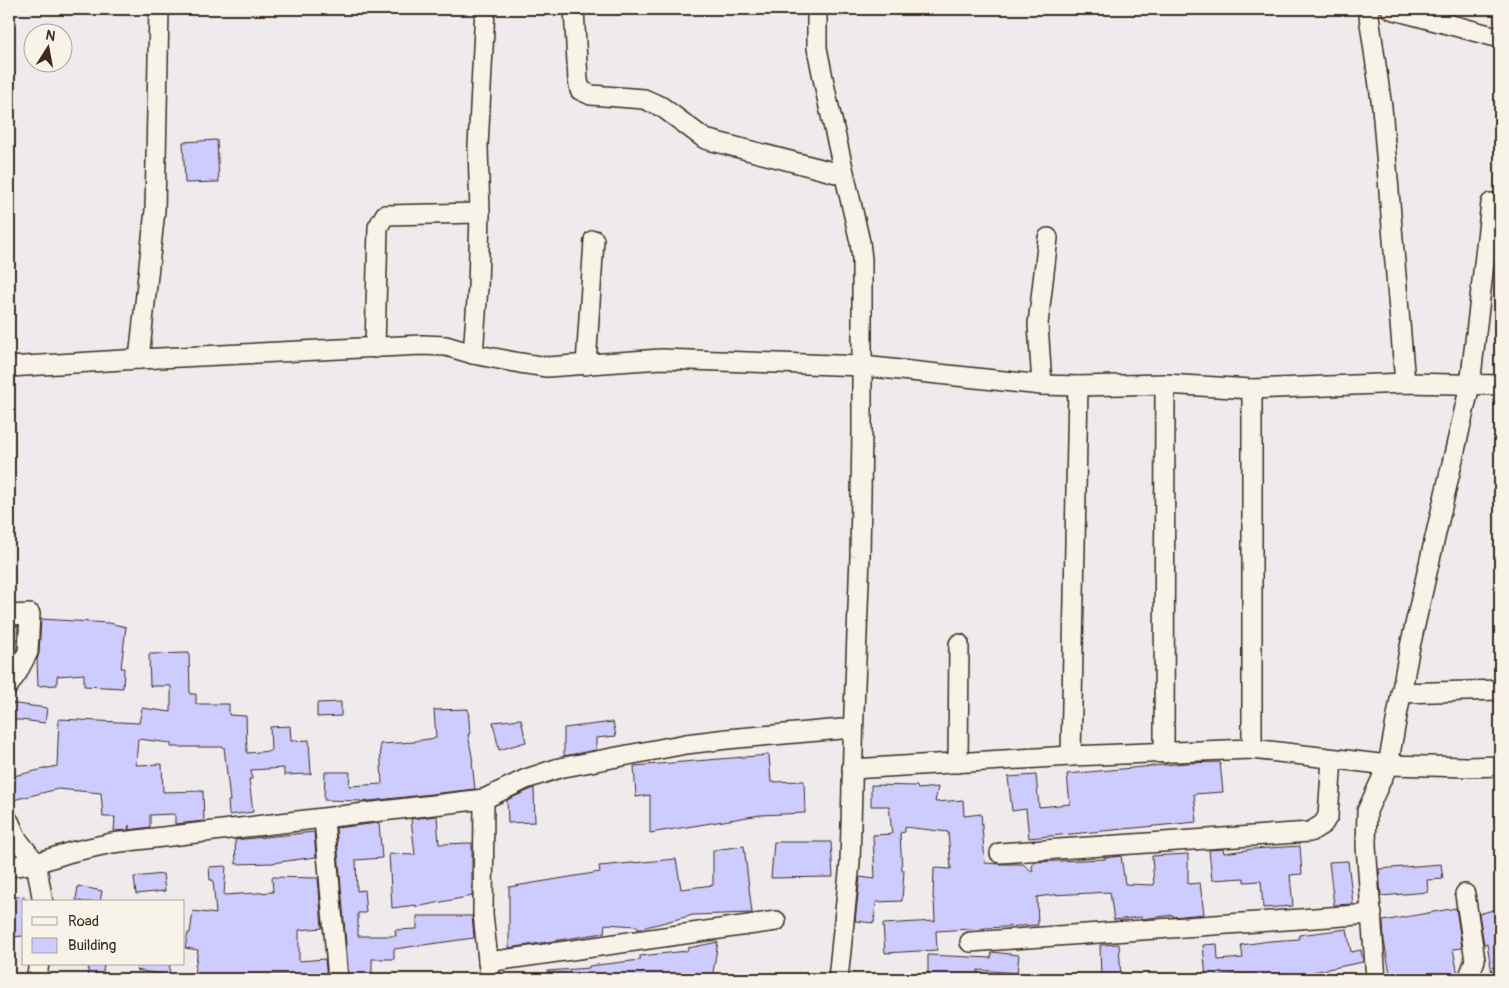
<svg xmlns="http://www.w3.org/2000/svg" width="1509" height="988" viewBox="0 0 1509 988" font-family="Pangolin,sans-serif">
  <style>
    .building { fill: #ceccff; stroke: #3b2a1e }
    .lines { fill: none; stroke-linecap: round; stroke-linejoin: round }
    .minor-casing { stroke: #3b2a1e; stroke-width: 22 }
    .minor { stroke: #f7f3e8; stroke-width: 19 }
  </style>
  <rect width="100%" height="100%" fill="#efebed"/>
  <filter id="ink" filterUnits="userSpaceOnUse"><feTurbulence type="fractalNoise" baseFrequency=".02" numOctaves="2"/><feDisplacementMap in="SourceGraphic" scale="10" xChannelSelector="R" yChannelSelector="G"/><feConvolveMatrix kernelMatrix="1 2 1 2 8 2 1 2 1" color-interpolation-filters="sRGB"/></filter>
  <g filter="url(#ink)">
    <g class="building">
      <polygon points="217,140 219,182 185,183 183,142"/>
      <polygon points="41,619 109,623 126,627 121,668 124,668 123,688 84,686 84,674 57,676 57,685 38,686 37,660 39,653"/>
      <polygon points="9,626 18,626 17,649 13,656 9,656"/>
      <polygon points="189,653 190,694 196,694 196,704 229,704 229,715 246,716 247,753 271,751 270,727 290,726 291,741 309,740 311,774 284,775 284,768 251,770 252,779 249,779 253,812 229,815 228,801 230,801 224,747 171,747 171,743 138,739 136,765 162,764 163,792 203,791 204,821 175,824 175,814 150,815 150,827 129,830 129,825 128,830 114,831 115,817 103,817 101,793 58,789 9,801 9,777 57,766 59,719 139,723 142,708 171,712 171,686 150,686 149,654"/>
      <polygon points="341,702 341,716 317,717 317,703"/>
      <polygon points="9,703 47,708 45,723 21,720 9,720"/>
      <polygon points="468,709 470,734 468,734 473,762 472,762 475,789 361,802 361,801 324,800 325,772 350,772 349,786 382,784 380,744 415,742 415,741 436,738 434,710"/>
      <polygon points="521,719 526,742 499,750 493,722"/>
      <polygon points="613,722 616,736 596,738 596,750 564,756 564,728"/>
      <polygon points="769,755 771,782 804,781 805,813 760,815 650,833 650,795 636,797 634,766"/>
      <polygon points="1220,762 1223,792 1194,794 1197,822 1029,838 1026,809 1012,811 1008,777 1036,775 1039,807 1070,804 1067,774 1186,763"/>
      <polygon points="871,785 917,786 918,789 938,787 935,802 963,800 964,816 981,814 985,863 1001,864 1023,864 1033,872 1032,866 1035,862 1105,859 1104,858 1121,856 1125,884 1154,885 1152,856 1188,854 1188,884 1200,883 1204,914 1173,917 1173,915 1142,919 1141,917 1114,920 1110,892 1052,895 1037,897 1038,925 936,931 937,950 885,953 883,924 935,921 934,899 933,899 934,868 951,869 948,832 905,827 905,832 900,833 902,871 904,870 902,901 876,902 874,923 855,921 860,877 875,879 873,835 892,834 889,806 871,806"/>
      <polygon points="534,788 535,822 508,823 507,800"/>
      <polygon points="437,816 439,844 472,843 472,896 416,907 416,905 392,908 389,854 415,855 411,819"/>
      <polygon points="379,823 382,858 356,860 357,891 364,890 366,913 358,913 358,936 396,936 395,930 417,929 417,916 472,916 474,938 394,949 394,959 372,959 372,979 349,979 336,828"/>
      <polygon points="314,832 316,857 272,863 236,864 235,840"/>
      <polygon points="774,842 831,842 833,877 771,878"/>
      <polygon points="744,846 752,913 693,915 638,929 637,926 605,924 604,933 509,948 509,887 600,872 599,866 676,859 681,889 713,885 713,850"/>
      <polygon points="1300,846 1302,874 1290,875 1293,906 1263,908 1261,881 1244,882 1244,878 1212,880 1209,850 1223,849 1224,853 1253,849"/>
      <polygon points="1348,861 1353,904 1334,905 1329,862"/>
      <polygon points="1441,864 1443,879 1427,880 1428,892 1381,896 1379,869"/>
      <polygon points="226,866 224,895 273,892 272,877 318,878 322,928 299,930 299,961 325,959 327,979 301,979 300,975 210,975 210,977 194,974 198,950 185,948 188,933 190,933 193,911 216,914 213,880 210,880 209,867"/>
      <polygon points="163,874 165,891 136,894 134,877"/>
      <polygon points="78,886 102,891 100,902 84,902 76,900"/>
      <polygon points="24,896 24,936 9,937 9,923 13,923 10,898"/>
      <polygon points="1456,908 1462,948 1453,949 1458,975 1457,979 1391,979 1384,941 1383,921"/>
      <polygon points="1500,908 1500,979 1493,979 1487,944 1484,944 1479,914"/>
      <polygon points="1347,929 1351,952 1361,950 1363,962 1303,974 1303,979 1244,979 1243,974 1206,978 1203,945 1217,944 1218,960 1243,958 1241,945 1270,941 1299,939 1299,935"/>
      <polygon points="718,942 712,979 674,973 675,977 649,979 547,979 547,971 589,968 589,966 640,960 640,956 687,951 688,948"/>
      <polygon points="1119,944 1121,979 1101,979 1100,945"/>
      <polygon points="992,952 1019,955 1017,973 978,970 978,979 928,978 928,955 991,958"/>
      <polygon points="89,964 104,964 102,979 87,979"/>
      <polygon points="137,964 170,964 169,976 136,970"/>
    </g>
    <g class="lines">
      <g class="minor-casing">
        <g id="minor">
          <polyline points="574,9 578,80 580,90 591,95 644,99 662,107 705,139 844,175"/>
          <polyline points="817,9 817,48 827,98 860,242 862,259 862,433 860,556 854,711 850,863 838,979"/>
          <polyline points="1368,9 1382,107 1405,383"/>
          <polyline points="1391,9 1500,38"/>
          <polyline points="375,348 378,227 385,215 480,213"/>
          <polyline points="473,354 478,287 480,213 478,147 485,9"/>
          <polyline points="139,359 155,210 159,9"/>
          <polyline points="586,365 594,240"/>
          <polyline points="9,367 139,359 422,345 446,346 473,354 520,363 547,367 661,359 863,366 1042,385 1078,386 1165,384 1252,389 1405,383 1500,385"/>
          <polyline points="1042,385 1038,324 1048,238"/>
          <polyline points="9,615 30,614 28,652 17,673 9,685"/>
          <polyline points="1401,693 1500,690"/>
          <polyline points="1252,749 1252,389"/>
          <polyline points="1164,753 1165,384"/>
          <polyline points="1071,756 1078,386"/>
          <polyline points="958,763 959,644"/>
          <polyline points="852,769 1071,756 1252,749 1388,765 1467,767 1500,766"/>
          <polyline points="484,799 483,914 490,979"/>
          <polyline points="324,819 338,979"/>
          <polyline points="9,821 17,839 36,863 43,902"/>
          <polyline points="1000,853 1310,832 1323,824 1328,816 1332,759"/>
          <polyline points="9,867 36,863 71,852 112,843 484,799 526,779 559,768 686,744 727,739 853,728"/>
          <polyline points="1465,894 1475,960 1468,979"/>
          <polyline points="970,942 1372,914"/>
          <polyline points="488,962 776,921"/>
          <polyline points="36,979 39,964"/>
          <polyline points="1376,979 1366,846 1367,811 1388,765 1409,651 1470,385 1491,203"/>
        </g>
      </g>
      <use href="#minor" class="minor"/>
    </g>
  </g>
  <rect width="1509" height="988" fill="none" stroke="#f7f3e8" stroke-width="30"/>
  <rect x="15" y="15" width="1479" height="958" fill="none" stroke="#3b2a1e" stroke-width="2" filter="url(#ink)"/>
  <rect x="22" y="900" width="162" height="65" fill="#f7f3e8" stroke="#aca397"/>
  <rect x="32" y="917" width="25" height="8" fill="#f7f3e8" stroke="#aca397"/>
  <text x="68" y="926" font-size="15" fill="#3b2a1e">Road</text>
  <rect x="32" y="938" width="25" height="15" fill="#ceccff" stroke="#aca397"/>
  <text x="68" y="950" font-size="15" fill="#3b2a1e">Building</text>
  <g transform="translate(48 48) rotate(11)"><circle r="24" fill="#f7f3e8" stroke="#aca397"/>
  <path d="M0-4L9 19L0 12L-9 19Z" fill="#3b2a1e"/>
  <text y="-8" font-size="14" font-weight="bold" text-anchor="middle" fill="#3b2a1e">N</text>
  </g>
</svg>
